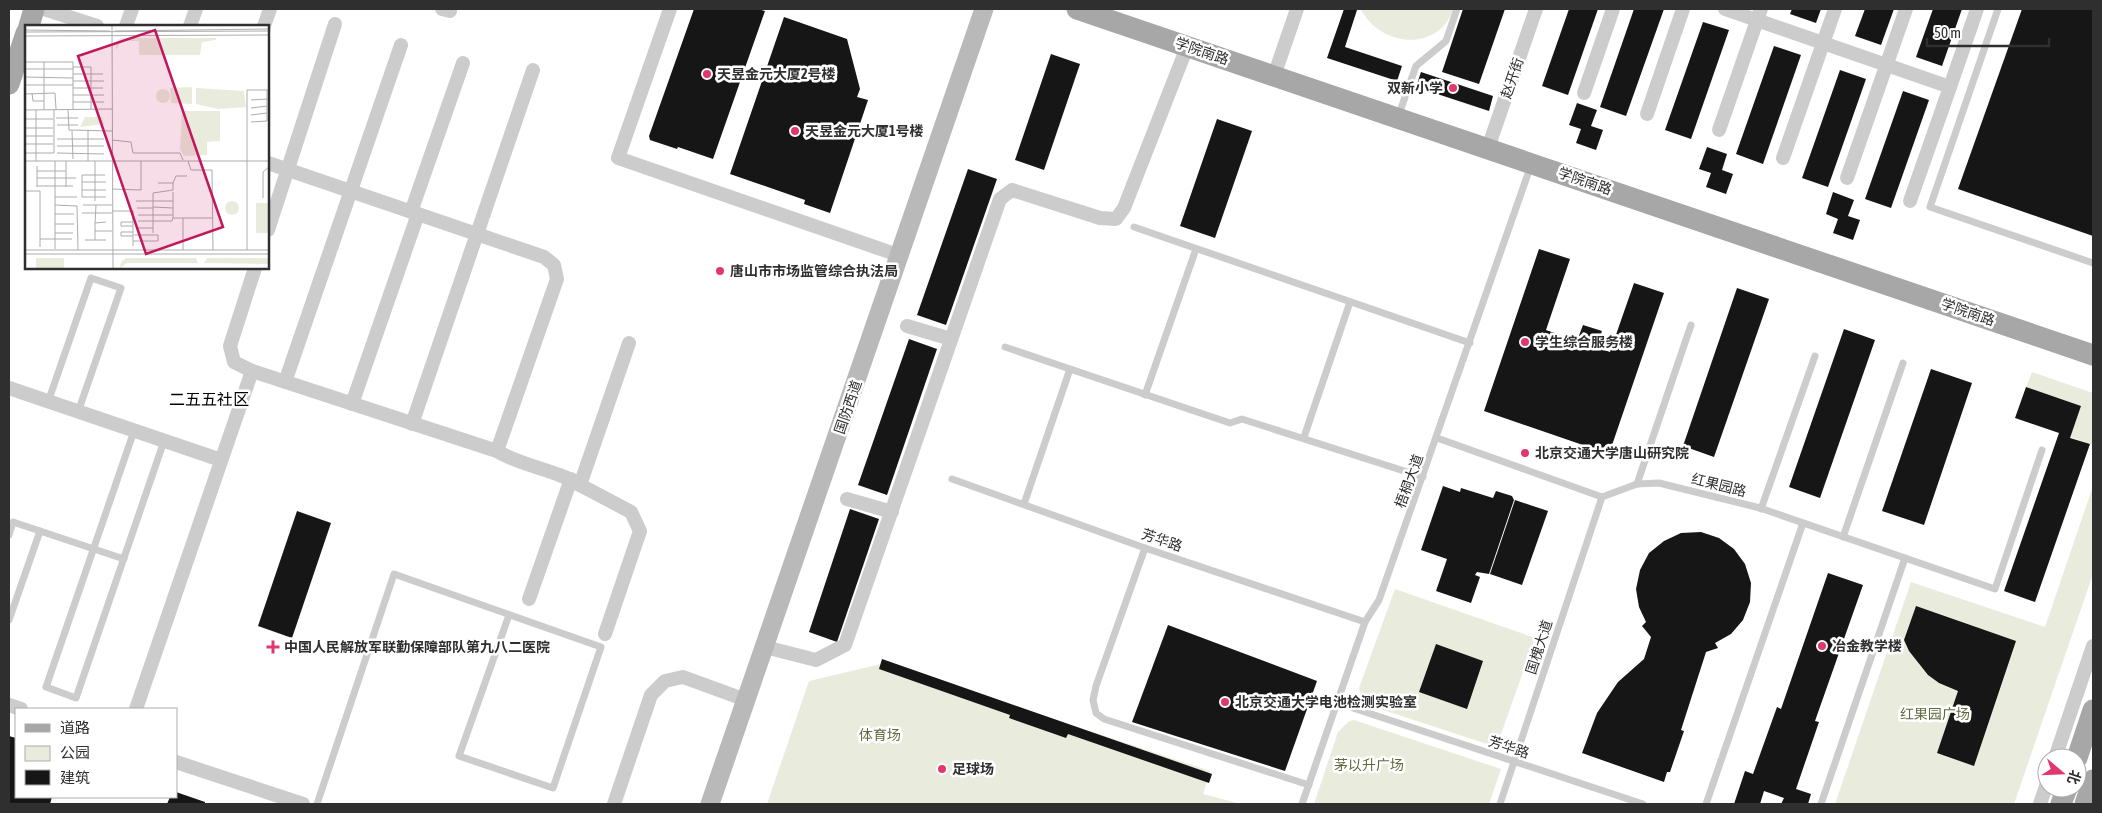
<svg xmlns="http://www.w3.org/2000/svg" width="2102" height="813" viewBox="0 0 2102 813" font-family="'Asap Condensed','Noto Sans SC',sans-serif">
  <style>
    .green { fill: #e9ecdd }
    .building { fill: #161616 }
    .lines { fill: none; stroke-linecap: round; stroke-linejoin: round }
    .lane { stroke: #ccc; stroke-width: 7 }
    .street { stroke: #ccc; stroke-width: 14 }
    .secondary { stroke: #b9b9b9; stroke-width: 19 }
    .primary { stroke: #a7a7a7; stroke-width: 21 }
    .poi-dot { fill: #e03770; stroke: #fff; stroke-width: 2 }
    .labels { text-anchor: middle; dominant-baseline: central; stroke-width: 5; stroke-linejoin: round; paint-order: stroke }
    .street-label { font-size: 14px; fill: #2f2f2f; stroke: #fff }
    .poi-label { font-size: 14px; font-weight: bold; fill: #2f2f2f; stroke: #fff; text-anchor: start }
    .park-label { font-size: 14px; fill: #5e6a3d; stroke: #fff }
    .quarter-label { font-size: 16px; fill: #000; stroke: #fff }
    .inset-road { fill: none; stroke: #acacac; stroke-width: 1 }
    .view { fill: #c2185b; fill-opacity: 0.15; stroke: #c2185b; stroke-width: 2.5 }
    .inset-edge { fill: none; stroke: #2f2f2f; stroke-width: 2.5 }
  </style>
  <rect width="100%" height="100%" fill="#fff"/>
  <g class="green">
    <path d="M1361,9H1454C1449,19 1445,27 1435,33C1409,49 1373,35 1361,9Z"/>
    <polygon points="2032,372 2093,393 2093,445 2070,437 2081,406 2026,387"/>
    <polygon points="2093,486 2093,574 2014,804 1835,804 1911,582 2045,627"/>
    <polygon points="1395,589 1535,638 1501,734 1496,741 1487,744 1368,705 1361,697 1359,688"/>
    <polygon points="885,663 1210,771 1203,794 1241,804 767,804 809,681"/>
    <polygon points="1354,720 1501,769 1489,804 1314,804 1338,732 1348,722"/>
  </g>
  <g class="building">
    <polygon points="694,9 758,9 765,11 713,159 678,147 677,149 650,140 649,136"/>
    <polygon points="1344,9 1357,10 1345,47 1402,66 1397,81 1327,58"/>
    <polygon points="1463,9 1505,9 1479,84 1442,72"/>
    <polygon points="1569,9 1598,9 1568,95 1542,86"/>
    <polygon points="1634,9 1664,9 1626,116 1600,107"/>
    <polygon points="1792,9 1821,9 1816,23 1790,14"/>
    <polygon points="1865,9 1894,9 1881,45 1855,36"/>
    <polygon points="1933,9 1962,9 1942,66 1916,57"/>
    <polygon points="2022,9 2093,9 2093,236 1958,189"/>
    <polygon points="784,17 847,39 860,89 857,97 868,100 830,213 804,204 805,200 730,174"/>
    <polygon points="1703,22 1729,30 1691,139 1665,130"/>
    <polygon points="1774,46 1801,55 1763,164 1736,154"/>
    <polygon points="1051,54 1080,64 1044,170 1015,160"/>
    <polygon points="1840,70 1866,79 1828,187 1802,178"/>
    <polygon points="1421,72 1493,96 1489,111 1416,87"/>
    <polygon points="1903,91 1929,100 1891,208 1865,199"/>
    <polygon points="1577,103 1597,110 1591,126 1603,130 1596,150 1576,143 1581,129 1569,125"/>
    <polygon points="1217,119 1252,131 1215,238 1180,226"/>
    <polygon points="1707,147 1727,154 1722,170 1733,174 1726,194 1706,187 1711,173 1699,169"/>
    <polygon points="968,169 997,179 946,325 917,315"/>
    <polygon points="1833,192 1854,200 1848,216 1860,220 1853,240 1833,233 1838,219 1826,214"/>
    <polygon points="1539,249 1570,259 1546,330 1577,341 1583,325 1602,331 1596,347 1610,352 1634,283 1664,293 1609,454 1484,411"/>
    <polygon points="1737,288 1769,299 1714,457 1683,446"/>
    <polygon points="1844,329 1875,340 1820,498 1789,487"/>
    <polygon points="909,339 937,349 887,495 858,485"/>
    <polygon points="1931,369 1972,383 1924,525 1882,511"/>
    <polygon points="2026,387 2081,406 2070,438 2090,444 2035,602 2004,591 2059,433 2015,418"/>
    <polygon points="1443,486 1460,492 1461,488 1493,498 1496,491 1512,496 1514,500 1489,574 1477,572 1475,575 1480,577 1471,603 1436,591 1447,559 1421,550"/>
    <polygon points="1515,500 1548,511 1522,585 1490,574"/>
    <polygon points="850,509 879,519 837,642 809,632"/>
    <polygon points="297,511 331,523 292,638 258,626"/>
    <polygon points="1701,532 1719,538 1734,549 1745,564 1751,583 1750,602 1743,620 1731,634 1715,643 1718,648 1706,652 1681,730 1684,731 1670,772 1667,772 1664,782 1582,753 1597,713 1618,682 1644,659 1651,637 1642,626 1646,622 1639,607 1636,589 1640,570 1649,553 1664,541 1681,533"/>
    <polygon points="1828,573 1863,585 1815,721 1819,722 1796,789 1811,794 1808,804 1781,804 1784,798 1764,791 1760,804 1734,804 1745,771 1753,774 1777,707 1781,709"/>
    <polygon points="1916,606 2016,641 1974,766 1937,753 1958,691 1939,683 1928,675 1909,651 1904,640"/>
    <polygon points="1168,625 1317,681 1285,771 1132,722"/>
    <polygon points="1436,644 1483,661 1467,709 1419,692"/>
    <polygon points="882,659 1212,774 1209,783 1068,734 1066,738 1009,718 1010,715 879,669"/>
    <polygon points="9,736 16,738 16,797 52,797 50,804 9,804"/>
    <polygon points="176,792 205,802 205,804 167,804 170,797 176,797"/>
  </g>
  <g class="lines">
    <g class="lane">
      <polyline points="1998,9 1930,207 2093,263"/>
      <polyline points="1398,117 1416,66 1446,41 1457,9"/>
      <polyline points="1134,227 1470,343"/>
      <polyline points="1005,347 1230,423 1242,419 1423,477"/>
      <polyline points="1145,395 1196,249"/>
      <polyline points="48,402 91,278 121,288 78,412"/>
      <polyline points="134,431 46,687 76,698 164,441"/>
      <polyline points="1304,437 1350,302"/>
      <polyline points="1437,438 1602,497 1637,484 1659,483 1760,508 1995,589 2042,450"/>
      <polyline points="952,479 1145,548 1365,622"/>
      <polyline points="1637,484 1691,325"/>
      <polyline points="1024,504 1070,369"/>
      <polyline points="1761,509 1815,356"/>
      <polyline points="9,535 13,522 124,559"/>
      <polyline points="1843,537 1903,363"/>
      <polyline points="1145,548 1096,686 1093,700 1096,713 1104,719 1309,785"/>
      <polyline points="9,620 40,531"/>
      <polyline points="1338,703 1643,804"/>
      <polyline points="317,804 394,574 601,647 553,788 459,756 509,615"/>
      <polyline points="1302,804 1365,622 1379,600 1531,165"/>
      <polyline points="1500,804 1602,497"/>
      <polyline points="1706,804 1803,523"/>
      <polyline points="1821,804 1905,558"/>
    </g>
    <g class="street">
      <polyline points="44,9 97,26"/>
      <polyline points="442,9 450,11 450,9"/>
      <polyline points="670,9 618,158 901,256"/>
      <polyline points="1725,9 1950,87 1977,9"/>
      <polyline points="126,26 132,9"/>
      <polyline points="190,26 196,9"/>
      <polyline points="264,26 270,9"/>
      <polyline points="1274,76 1297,9"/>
      <polyline points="1584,93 1613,9"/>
      <polyline points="1647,114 1683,9"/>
      <polyline points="1719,130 1761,9"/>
      <polyline points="1488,148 1536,9"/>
      <polyline points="1783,158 1835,9"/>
      <path d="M268,163L544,257L554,265L557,279L497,451C523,467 555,469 580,485L629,343"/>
      <polyline points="1847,178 1906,9"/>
      <polyline points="1910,201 1950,87"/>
      <polyline points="411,212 463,63"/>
      <polyline points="268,230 335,24"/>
      <polyline points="907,326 951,339"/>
      <polyline points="252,371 234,362 230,346 255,268"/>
      <polyline points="285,382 401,45"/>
      <polyline points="9,388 221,460"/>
      <polyline points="352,404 418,214"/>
      <polyline points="412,424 533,70"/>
      <polyline points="580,485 631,512 640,531 605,634"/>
      <polyline points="847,499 892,512"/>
      <polyline points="529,599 571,479"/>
      <polyline points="765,647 816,660 845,645 1000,199 1012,190 1100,218 1116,219 1124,208 1187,47"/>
      <polyline points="9,705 21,709"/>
      <polyline points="136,709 252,371 497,451"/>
      <polyline points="2055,758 2093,646"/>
      <polyline points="176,762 303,804"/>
      <polyline points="614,804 651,695 665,681 683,677 746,700"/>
      <polyline points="2040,804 2047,783"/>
    </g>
    <polyline class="secondary" points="710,804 984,9"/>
    <g class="primary">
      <polyline points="1077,9 2093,355"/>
      <polyline points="29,26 34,9"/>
      <polyline points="9,84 26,33"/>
      <polyline points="2077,758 2093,710"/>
      <polyline points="2061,804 2067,788"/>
      <polyline points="2085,804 2093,780"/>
    </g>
  </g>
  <g class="poi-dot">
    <circle cx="707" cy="74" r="5"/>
    <circle cx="1453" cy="88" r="5"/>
    <circle cx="795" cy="131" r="5"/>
    <circle cx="720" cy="271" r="5"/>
    <circle cx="1525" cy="342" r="5"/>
    <circle cx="1525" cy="453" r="5"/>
    <circle cx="1822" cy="646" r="5"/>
    <path d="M270.5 639.5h5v5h5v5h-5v5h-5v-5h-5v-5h5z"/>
    <circle cx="1225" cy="702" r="5"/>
    <circle cx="942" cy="769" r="5"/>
  </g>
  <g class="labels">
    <g class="street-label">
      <text transform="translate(1202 51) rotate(19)">学院南路</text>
      <text transform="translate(1512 78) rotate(-71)">赵开街</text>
      <text transform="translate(1585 181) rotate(19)">学院南路</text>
      <text transform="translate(1968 312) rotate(19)">学院南路</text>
      <text transform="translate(848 407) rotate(-71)">国防西道</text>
      <text transform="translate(1409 481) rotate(-70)">梧桐大道</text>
      <text transform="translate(1719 485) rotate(14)">红果园路</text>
      <text transform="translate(1162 540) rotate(19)">芳华路</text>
      <text transform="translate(1539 647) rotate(-72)">国槐大道</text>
      <text transform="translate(1509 747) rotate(18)">芳华路</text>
    </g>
    <g class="poi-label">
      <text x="717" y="74">天昱金元大厦2号楼</text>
      <text x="1443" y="88" text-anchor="end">双新小学</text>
      <text x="805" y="131">天昱金元大厦1号楼</text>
      <text x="730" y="271">唐山市市场监管综合执法局</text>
      <text x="1535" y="342">学生综合服务楼</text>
      <text x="1535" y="453">北京交通大学唐山研究院</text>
      <text x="1832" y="646">冶金教学楼</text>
      <text x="284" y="647">中国人民解放军联勤保障部队第九八二医院</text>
      <text x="1235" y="702">北京交通大学电池检测实验室</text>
      <text x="952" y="769">足球场</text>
    </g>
    <g class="park-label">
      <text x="1935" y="714">红果园广场</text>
      <text x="880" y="735">体育场</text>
      <text x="1369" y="765">茅以升广场</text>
    </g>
    <g class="quarter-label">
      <text x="209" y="399">二五五社区</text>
    </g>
  </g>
  <g transform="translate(25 25)">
    <rect width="244" height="244" fill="#fff"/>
    <path d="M96,13H191V15L177,17L175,30H114V16H96L91,25V17ZM167,62V79L146,78L145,63ZM171,63L219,66L221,82L193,84L171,79ZM131 71a7 7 0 1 1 14 0a7 7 0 1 1-14 0ZM157,86H195V116L182,117V130L159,131L155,124ZM60,92H77L79,99L55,102ZM200 183a7 7 0 1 1 14 0a7 7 0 1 1-14 0ZM231,178H244V208H231ZM11,233H39V243H11ZM101,233H171L173,238H102L95,243L96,237ZM182,233H244V239L179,238Z" fill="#e9ecdd"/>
    <path class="inset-road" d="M87,0L88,243M0,5L85,6M90,6L244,4M0,7L244,6M0,11L244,10M0,37H48V84M19,37V85M0,42V11M48,42H66V84M0,44H48M48,49H78M0,52L48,53M48,56H79M0,60H48M48,63H78M7,68L8,76H19M0,69L30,68L31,84M48,70H79M226,75L242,74M48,77H79M226,83L242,81M43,84L44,105L87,106M0,85L87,84M11,85V136M226,90L242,88M31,93H53M0,94H28M226,97L242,96V65M32,100H53M0,103H28M47,106L48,134M0,111H28M32,114H79M87,115L106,117L108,128H155L158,135M0,119H28M32,121H79M0,128H29V85M32,128L79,129M0,136H244M63,136V106M163,136L166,145H187L188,225M12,141V162M12,146H41M80,150H57V172H81M12,153H51M57,157H81M148,158L151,151H162M12,161H48M41,162V136M87,164L116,165V136M57,165H81M0,166H15V222M148,167V193H187M30,172H52M238,173V147L244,142M70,176V136M111,176H148M30,180L52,181L53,225M58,180H87M71,180L70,198L81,197M128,182L148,183M112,183H128M87,186H108V221M57,188H87M30,189H49M113,190H148M113,196H147L148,193M108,197H96V201H108M30,199H49M112,203H128M70,206H87M108,207H96V211H108M30,208H48M128,208V168L148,165V158H133M15,214H47M60,215H81M70,215V198M108,216H133V210H109M30,224V136M0,225H244M158,225V193M222,225V65H244M0,229H244"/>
    <path class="view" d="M130,5L198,202L121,229L53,31Z"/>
    <rect width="244" height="244" class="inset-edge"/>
  </g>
  <rect width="2102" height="813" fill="none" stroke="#2f2f2f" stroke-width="20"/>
  <rect x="15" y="708" width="162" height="90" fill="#ffffff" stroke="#acacac"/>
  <rect x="25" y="724" width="25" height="8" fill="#a7a7a7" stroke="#acacac"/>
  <text x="60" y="733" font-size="15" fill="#2f2f2f">道路</text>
  <rect x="25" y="746" width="25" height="15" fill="#e9ecdd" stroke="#acacac"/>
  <text x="60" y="758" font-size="15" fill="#2f2f2f">公园</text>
  <rect x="25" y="770" width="25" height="15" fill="#161616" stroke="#acacac"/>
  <text x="60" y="783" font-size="15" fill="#2f2f2f">建筑</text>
  <g transform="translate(2062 773) rotate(109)"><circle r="24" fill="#ffffff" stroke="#acacac"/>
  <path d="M0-4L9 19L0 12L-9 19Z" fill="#e03770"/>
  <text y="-8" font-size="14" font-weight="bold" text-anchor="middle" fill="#2f2f2f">北</text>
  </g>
  <path d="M1927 38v8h122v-8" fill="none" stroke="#2f2f2f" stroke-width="2.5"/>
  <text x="1934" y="38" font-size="15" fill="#2f2f2f" stroke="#ffffff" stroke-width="4" paint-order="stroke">50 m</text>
</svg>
